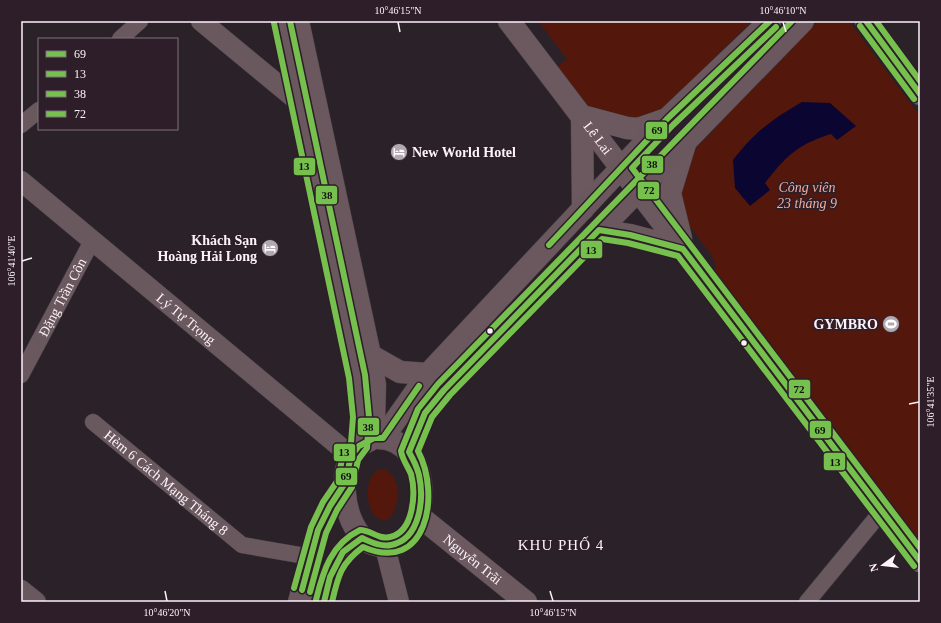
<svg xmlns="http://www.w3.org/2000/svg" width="941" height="623" viewBox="0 0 941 623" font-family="Georgia,serif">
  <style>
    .green { fill: #53180b }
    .water { fill: #0b0532 }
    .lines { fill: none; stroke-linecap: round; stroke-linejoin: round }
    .minor-casing { stroke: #474044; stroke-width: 17 }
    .tertiary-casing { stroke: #474044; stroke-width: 21 }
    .secondary-casing { stroke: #474044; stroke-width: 23 }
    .primary-casing { stroke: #474044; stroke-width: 23 }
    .minor { stroke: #69585d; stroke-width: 16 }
    .tertiary { stroke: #69585d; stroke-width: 20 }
    .secondary { stroke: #6c595f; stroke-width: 22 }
    .primary { stroke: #6a585e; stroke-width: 22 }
    .bus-1-casing { stroke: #2d1e29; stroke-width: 9 }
    .bus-2-casing { stroke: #2d1e29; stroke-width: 9 }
    .bus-3-casing { stroke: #2d1e29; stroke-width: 9 }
    .bus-4-casing { stroke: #2d1e29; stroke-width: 9 }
    .bus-1 { stroke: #76c04d; stroke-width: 6 }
    .bus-2 { stroke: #76c04d; stroke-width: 6 }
    .bus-3 { stroke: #76c04d; stroke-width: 6 }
    .bus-4 { stroke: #76c04d; stroke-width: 6 }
    .ticks { fill: none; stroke: #fcf2f9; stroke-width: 1.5 }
    .bus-dot { fill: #fcf2f9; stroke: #2d1e29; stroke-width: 1.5 }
    .labels { text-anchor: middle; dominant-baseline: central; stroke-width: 3.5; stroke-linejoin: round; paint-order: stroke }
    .street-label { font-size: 14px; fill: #fcf2f9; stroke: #2d1e29 }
    .poi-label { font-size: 14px; font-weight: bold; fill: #fcf2f9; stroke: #2d1e29; text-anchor: end }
    .park-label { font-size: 14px; font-style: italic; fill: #f1ac9a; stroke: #2d1e29 }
    .neighbourhood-label { font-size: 15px; letter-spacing: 1px; fill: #fcf2f9; stroke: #2d1e29 }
    .line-badge { stroke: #2d1e29; stroke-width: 1.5 }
    .pale-badge-label { font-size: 11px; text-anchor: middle; font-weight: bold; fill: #111 }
    .neatline { fill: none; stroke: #fcf2f9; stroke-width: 1.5 }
    .ticks-label { font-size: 10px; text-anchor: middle; fill: #fcf2f9 }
  </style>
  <rect width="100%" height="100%" fill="#2a2228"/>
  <g class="green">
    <polygon points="538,21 752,21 657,115 645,121 591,110 557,67 567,59"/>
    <polygon points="818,21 849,21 920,116 920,544 715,275 715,264 712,256 683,217 676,199 692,152"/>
    <path d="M381,469C403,472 401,510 387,520C364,523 361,473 381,469Z"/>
  </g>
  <path class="water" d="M802,102L830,103L856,126L837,140L831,134C797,145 787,155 765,183L770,190L750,206L735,188L733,160C755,132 771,120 802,102Z"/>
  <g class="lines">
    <g class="minor-casing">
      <g id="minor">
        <polyline points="120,39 140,21"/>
        <polyline points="21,125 39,110"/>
        <path id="s1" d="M21,375L92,241"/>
        <path id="s2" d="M93,422L242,545L311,557"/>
        <polyline points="807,602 882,511"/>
      </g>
    </g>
    <g class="tertiary-casing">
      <g id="tertiary">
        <polyline points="201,21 299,102"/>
        <path id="s3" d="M21,181L351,456"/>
        <polyline points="385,547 399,602"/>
        <polyline points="21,590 36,602"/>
      </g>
    </g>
    <g class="secondary-casing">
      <g id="secondary">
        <path id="s4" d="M509,21L920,561"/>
        <polyline points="866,21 920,94"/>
        <polyline points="582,116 583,209"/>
        <polyline points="582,116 627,128 638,129 667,119"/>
        <polyline points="599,230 630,235 683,249"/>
        <polyline points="681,238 670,193 685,144"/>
        <path id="s5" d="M419,516L526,602"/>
      </g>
    </g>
    <g class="primary-casing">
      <g id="primary">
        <polyline points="282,21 360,389 361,417 359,446"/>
        <polyline points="298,21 370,355 375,385 374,423"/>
        <polyline points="370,355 400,372 428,374"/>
        <path d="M374,438C440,434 432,555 382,546C374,545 365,542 360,535C343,513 337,470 358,447C362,443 369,441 374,438Z"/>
        <polyline points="383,438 428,374 667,119 770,21"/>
        <polyline points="409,452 425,413 444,390 803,21"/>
        <polyline points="299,602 318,530 330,506 345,483"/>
        <polyline points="324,602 330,577 343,552 362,538"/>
      </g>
    </g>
    <use href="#minor" class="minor"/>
    <use href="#tertiary" class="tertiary"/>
    <use href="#secondary" class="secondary"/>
    <use href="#primary" class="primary"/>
    <g class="bus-1-casing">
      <g id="bus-1">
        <polyline points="866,21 920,94"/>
        <polyline points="549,245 667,119 770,21"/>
        <polyline points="302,590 318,530 330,506 345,483 351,456 359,446 374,438 383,438 419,386"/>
        <path d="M324,602L330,577L343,552L362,538C371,542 381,547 391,545C421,539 424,498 419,475C417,467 413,459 409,452L425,413L444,390L599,230L630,235L683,249L920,561"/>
      </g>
    </g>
    <g class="bus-2-casing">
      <g id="bus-2">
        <polyline points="274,23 349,378 353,417 351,443 343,454 338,480 323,502 311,527 294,588"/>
        <polyline points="860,26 914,99"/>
        <path d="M332,602C338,576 341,563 363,547C427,575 441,495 418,451L432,417L450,395L602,239L628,243L678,256L914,566"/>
      </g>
    </g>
    <g class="bus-3-casing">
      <g id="bus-3">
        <polyline points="290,21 365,375 369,417 367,448 358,460 352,487 337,510 326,533 310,592"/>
        <path d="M316,600C323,571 331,544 360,530C371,530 379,540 390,537C414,532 416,493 411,474C408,467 402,459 401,451L418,409L438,384L792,21"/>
      </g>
    </g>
    <g class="bus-4-casing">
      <g id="bus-4">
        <polyline points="876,21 920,81"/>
        <polyline points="776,27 673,125 632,168 920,548"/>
      </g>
    </g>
    <use href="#bus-1" class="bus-1"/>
    <use href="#bus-2" class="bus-2"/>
    <use href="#bus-3" class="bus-3"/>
    <use href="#bus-4" class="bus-4"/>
  </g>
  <path class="ticks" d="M398,22L400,32M783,22L786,32M22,261L32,258M909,404L919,402M165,591L167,601M550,591L553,601"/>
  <defs>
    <g id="hotel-disc" transform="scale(0.9)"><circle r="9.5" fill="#b2a9b0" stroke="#2d1e29"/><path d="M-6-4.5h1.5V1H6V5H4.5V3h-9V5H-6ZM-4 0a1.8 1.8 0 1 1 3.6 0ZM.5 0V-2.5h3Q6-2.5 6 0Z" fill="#fff"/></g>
    <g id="stadium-disc" transform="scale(0.9)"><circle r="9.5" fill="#b2a9b0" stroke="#2d1e29"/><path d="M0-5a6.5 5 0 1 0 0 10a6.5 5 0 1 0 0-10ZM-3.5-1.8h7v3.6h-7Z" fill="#fff"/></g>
  </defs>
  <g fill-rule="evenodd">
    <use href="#hotel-disc" x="399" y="152"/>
    <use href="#hotel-disc" x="270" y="248"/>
    <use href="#stadium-disc" x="891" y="324"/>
  </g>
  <g class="bus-dot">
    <circle cx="490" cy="331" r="3.5"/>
    <circle cx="744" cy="343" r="3.5"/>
  </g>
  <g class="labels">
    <g class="street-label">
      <text stroke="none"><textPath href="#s4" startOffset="147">Lê Lai</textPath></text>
      <text stroke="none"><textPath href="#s1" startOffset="88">Đặng Trần Côn</textPath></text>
      <text stroke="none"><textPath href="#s3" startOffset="215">Lý Tự Trọng</textPath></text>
      <text stroke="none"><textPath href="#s2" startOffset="95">Hẻm 6 Cách Mạng Tháng 8</textPath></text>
      <text stroke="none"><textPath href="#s5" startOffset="69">Nguyễn Trãi</textPath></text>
    </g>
    <g class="poi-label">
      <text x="412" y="152" text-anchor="start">New World Hotel</text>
      <text x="257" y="240">Khách Sạn<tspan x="257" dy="16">Hoàng Hải Long</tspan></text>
      <text x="878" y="324">GYMBRO</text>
    </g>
    <g class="park-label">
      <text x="807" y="187">Công viên<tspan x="807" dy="16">23 tháng 9</tspan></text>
    </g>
    <g class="neighbourhood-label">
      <text x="561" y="545">KHU PHỐ 4</text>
    </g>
  </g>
  <g class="line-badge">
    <rect x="645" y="121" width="23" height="19" rx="4" fill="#76c04d"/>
    <rect x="641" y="155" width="23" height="19" rx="4" fill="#76c04d"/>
    <rect x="293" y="157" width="23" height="19" rx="4" fill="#76c04d"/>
    <rect x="637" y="181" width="23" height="19" rx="4" fill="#76c04d"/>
    <rect x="315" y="185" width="23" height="20" rx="4" fill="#76c04d"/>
    <rect x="580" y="240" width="23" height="19" rx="4" fill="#76c04d"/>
    <rect x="788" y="379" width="23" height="20" rx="4" fill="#76c04d"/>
    <rect x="357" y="417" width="23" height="19" rx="4" fill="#76c04d"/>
    <rect x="809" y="420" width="23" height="19" rx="4" fill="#76c04d"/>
    <rect x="333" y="443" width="23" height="19" rx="4" fill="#76c04d"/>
    <rect x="823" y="452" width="23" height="19" rx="4" fill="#76c04d"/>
    <rect x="335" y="467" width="23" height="19" rx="4" fill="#76c04d"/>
  </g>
  <g class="pale-badge-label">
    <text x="657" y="134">69</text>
    <text x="652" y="168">38</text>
    <text x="304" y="170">13</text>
    <text x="649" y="194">72</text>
    <text x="327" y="199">38</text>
    <text x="591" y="254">13</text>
    <text x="799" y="393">72</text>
    <text x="368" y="431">38</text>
    <text x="820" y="434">69</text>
    <text x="344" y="456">13</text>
    <text x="835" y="466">13</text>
    <text x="346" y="480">69</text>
  </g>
  <rect width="941" height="623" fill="none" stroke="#2d1e29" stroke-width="44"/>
  <rect x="38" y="38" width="140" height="92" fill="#2d1e29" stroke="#80737c"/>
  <rect x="46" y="51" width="20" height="6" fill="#76c04d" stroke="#80737c"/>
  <text x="74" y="58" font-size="12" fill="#fcf2f9">69</text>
  <rect x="46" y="71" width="20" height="6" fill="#76c04d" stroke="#80737c"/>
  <text x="74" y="78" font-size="12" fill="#fcf2f9">13</text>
  <rect x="46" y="91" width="20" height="6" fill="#76c04d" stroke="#80737c"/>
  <text x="74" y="98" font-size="12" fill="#fcf2f9">38</text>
  <rect x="46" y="111" width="20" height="6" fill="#76c04d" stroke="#80737c"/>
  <text x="74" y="118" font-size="12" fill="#fcf2f9">72</text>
  <g transform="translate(883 565) rotate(255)" stroke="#2d1e29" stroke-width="3" paint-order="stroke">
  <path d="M0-3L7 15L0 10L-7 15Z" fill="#fcf2f9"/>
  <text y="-6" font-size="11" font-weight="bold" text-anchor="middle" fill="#fcf2f9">N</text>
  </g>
  <rect x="22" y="22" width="897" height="579" class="neatline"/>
  <g class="ticks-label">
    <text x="398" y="14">10°46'15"N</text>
    <text x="783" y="14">10°46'10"N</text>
    <text transform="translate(11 261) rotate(-90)" y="4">106°41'40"E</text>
    <text transform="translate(930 402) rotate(-90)" y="4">106°41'35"E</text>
    <text x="167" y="616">10°46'20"N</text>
    <text x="553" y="616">10°46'15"N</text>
  </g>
</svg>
